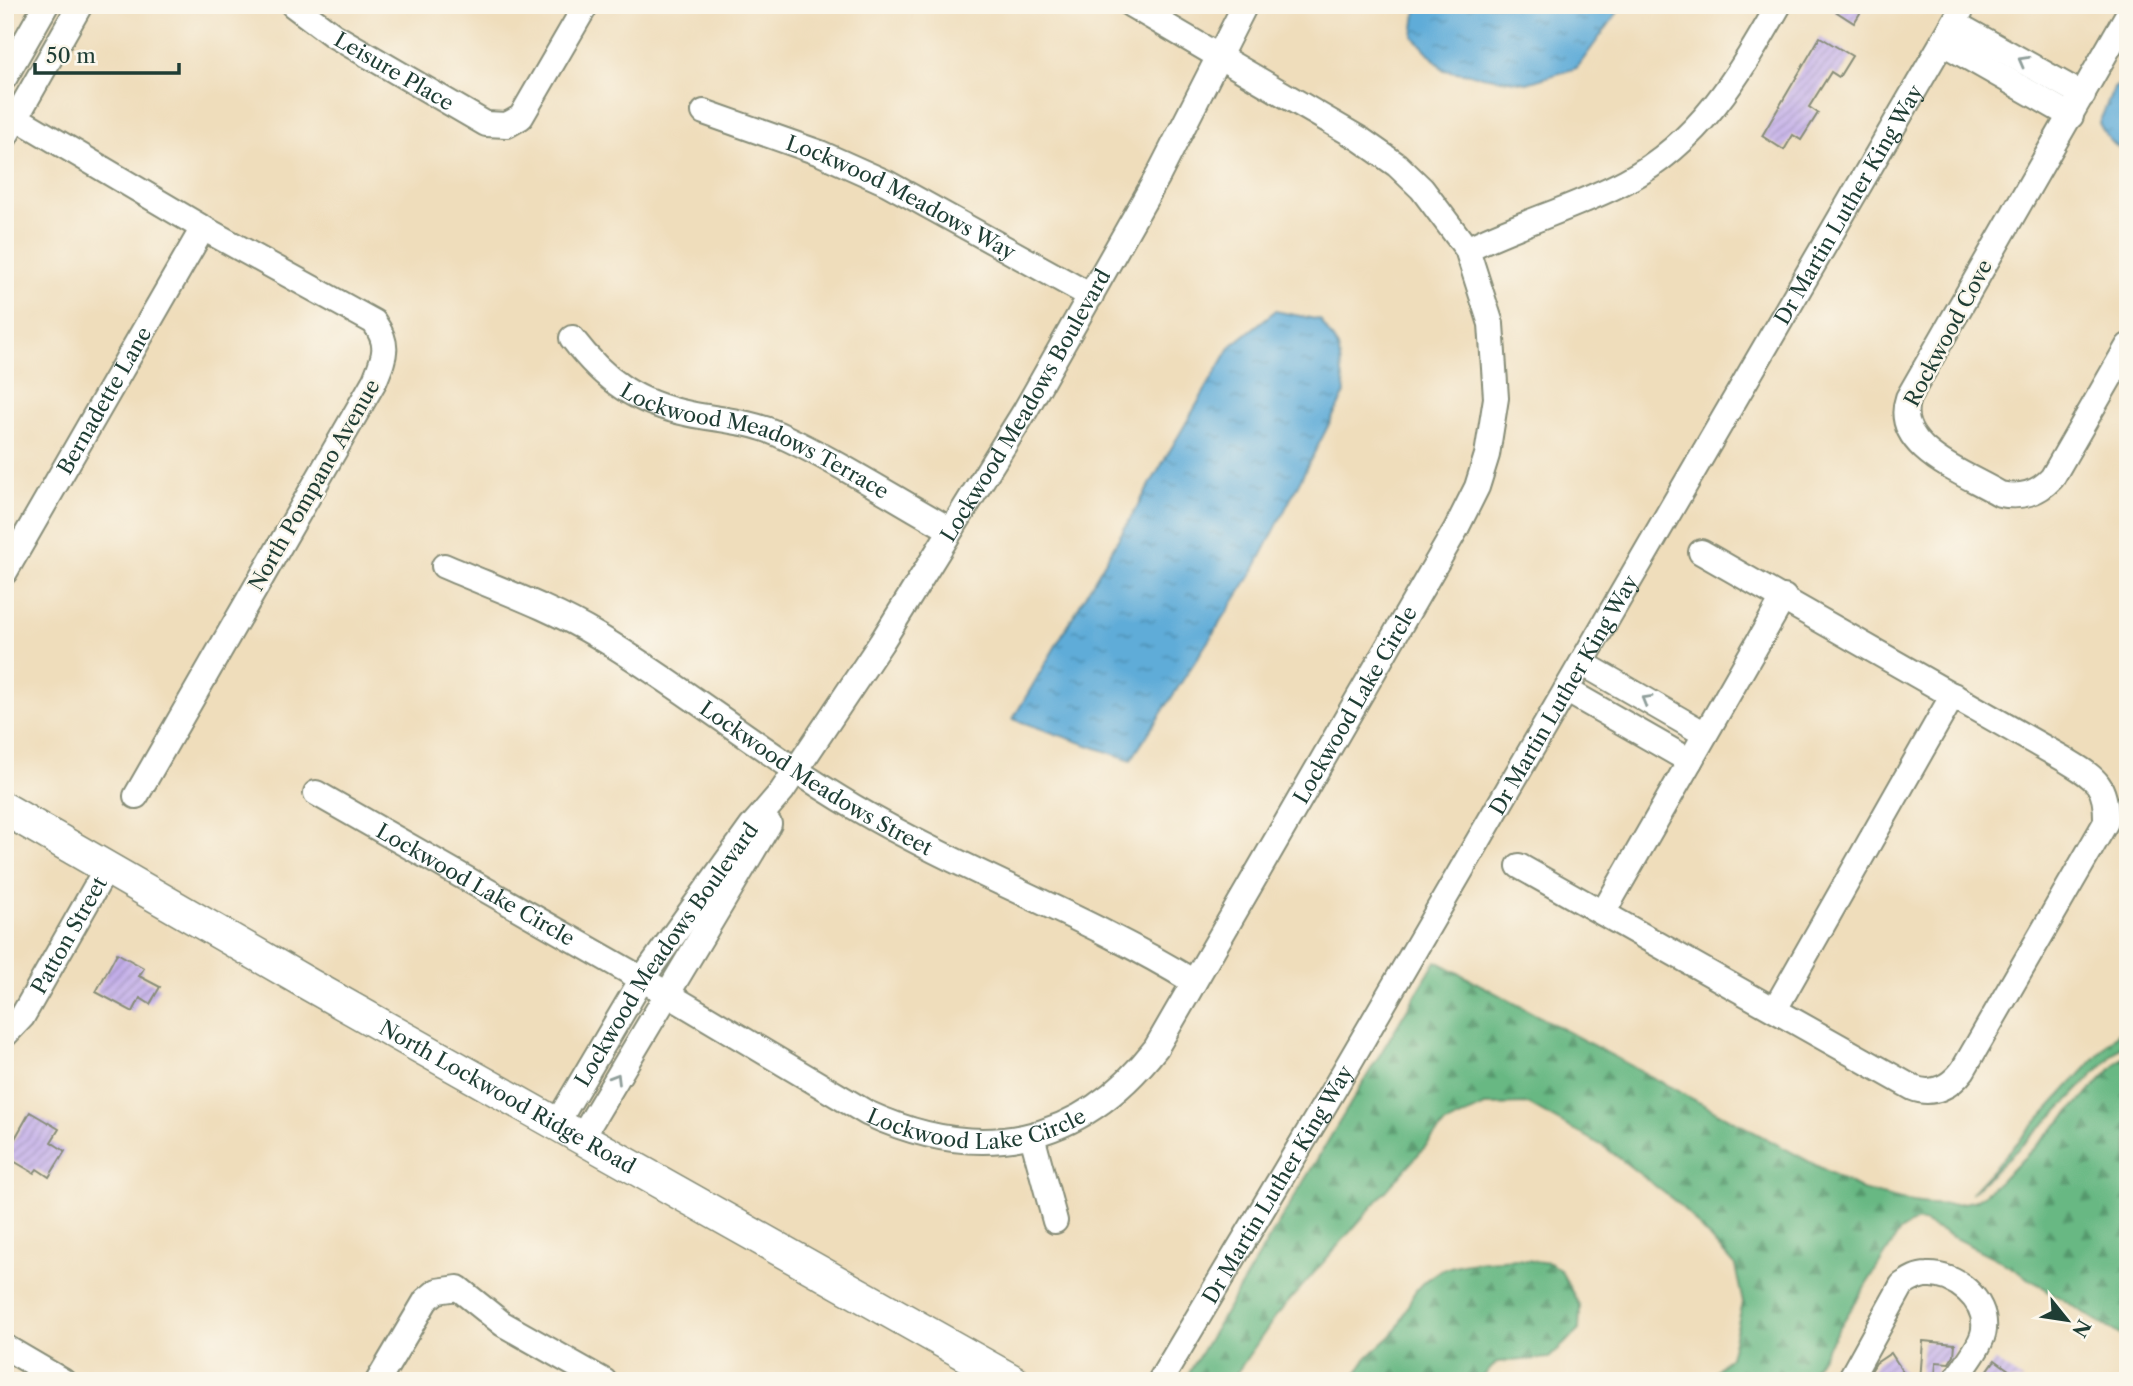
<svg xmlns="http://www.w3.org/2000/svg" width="2133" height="1386" viewBox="0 0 2133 1386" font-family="'Libre Caslon Text',serif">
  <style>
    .forest { fill: url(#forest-firs); stroke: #437a5c; stroke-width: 2 }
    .water { fill: url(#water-ripples); stroke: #3e7486; stroke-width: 2 }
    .building { fill: url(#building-hatch) }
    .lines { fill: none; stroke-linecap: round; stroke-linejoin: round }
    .minor-casing { stroke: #878d78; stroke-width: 28 }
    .major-casing { stroke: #878d78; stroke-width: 35 }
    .minor { stroke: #fff; stroke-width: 24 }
    .major { stroke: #fff; stroke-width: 32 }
    .oneway { stroke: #8f9e9a }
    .labels { text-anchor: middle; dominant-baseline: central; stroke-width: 5; stroke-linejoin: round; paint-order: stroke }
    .street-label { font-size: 21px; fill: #1f3d34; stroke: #fbf7ec }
  </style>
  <defs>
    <pattern id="forest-firs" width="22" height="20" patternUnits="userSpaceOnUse" patternTransform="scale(1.75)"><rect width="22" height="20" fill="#67b883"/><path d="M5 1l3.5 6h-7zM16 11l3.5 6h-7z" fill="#54976c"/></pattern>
    <pattern id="water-ripples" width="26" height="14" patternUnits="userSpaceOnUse" patternTransform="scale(1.75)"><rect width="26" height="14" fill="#5eacd8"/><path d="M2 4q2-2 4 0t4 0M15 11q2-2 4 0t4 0" fill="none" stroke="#4d8db0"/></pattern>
    <pattern id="building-hatch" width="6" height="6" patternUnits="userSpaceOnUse" patternTransform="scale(1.75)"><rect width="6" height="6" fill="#c3aee9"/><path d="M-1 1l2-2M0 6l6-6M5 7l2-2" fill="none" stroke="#9e8fbe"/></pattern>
  </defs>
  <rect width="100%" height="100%" fill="#fbf7ec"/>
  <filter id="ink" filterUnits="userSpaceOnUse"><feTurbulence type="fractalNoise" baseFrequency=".0143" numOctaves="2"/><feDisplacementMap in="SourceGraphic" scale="14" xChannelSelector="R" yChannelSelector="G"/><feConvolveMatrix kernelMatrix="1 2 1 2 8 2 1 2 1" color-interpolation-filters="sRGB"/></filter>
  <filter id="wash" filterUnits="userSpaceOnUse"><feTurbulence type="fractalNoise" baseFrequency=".00686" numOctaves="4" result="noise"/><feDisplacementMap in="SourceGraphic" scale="28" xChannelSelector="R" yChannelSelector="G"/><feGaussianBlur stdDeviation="1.57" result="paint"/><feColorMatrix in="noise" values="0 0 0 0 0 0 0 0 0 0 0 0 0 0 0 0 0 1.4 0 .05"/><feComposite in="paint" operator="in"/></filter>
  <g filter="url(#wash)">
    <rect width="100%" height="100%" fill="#efddbb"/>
    <g class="forest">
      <path d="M1436,961L1862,1190C1899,1200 1935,1210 1973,1201C1991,1197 2107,1073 2128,1052V1340L1999,1260L1923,1222H1915L1900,1231L1806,1381H1705L1730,1357L1743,1303L1735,1266L1680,1205L1606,1148L1528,1104L1487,1105L1444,1125L1276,1316L1231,1381H1184Z"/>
      <polygon points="2128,1022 2128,1039 2054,1115 1971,1193"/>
      <path d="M1517,1259L1550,1263L1561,1271L1580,1307L1579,1330L1549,1358L1497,1362L1479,1381H1355C1359,1359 1377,1350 1391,1336C1403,1323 1406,1307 1414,1293C1438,1259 1480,1262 1517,1259Z"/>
    </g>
    <g class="water">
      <polygon points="1417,5 1623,5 1577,68 1527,83 1444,70 1413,36"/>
      <path d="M2128,79V151C2114,149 2105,135 2099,123L2114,88Z"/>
      <polygon points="1275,311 1320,320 1338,347 1345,393 1253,572 1131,760 1013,719 1231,346"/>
    </g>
    <g id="blocks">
      <g class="building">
        <polygon points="1826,5 1865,5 1854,23"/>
        <polygon points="1820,37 1852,56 1839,77 1831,72 1809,107 1818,113 1801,140 1793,135 1784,150 1762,136"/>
        <polygon points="117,953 144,968 139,976 160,987 150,1004 140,998 133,1012 96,992"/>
        <polygon points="30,1112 59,1129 51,1142 65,1151 49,1177 37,1169 34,1173 5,1156"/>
        <polygon points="1923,1341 1955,1344 1954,1355 1949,1363 1936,1362 1935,1381 1920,1381"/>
        <polygon points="1891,1353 1909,1381 1878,1381 1871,1371 1876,1363"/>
        <polygon points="1995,1360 2024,1381 1980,1381"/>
      </g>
    </g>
  </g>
  <g filter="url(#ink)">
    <use href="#blocks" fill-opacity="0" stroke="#878d78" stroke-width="2"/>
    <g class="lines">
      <g class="minor-casing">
        <g id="minor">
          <path id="s1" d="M293,5L333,35L486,124L507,125L521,117L586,5"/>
          <path d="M2128,14L1908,398C1891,448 1965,473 2000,494C2021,498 2037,494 2052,478L2128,346"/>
          <polyline points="1954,23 2083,95"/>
          <polyline points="1943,43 2071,116"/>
          <polyline points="5,77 46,5"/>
          <path d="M5,111L203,228L374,322C390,345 385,355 375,380L136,796"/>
          <path id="s2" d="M704,112L820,153L887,183L1091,296"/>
          <polyline points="5,137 80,5"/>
          <path d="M1467,249C1519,223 1575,208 1626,181C1700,142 1739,75 1779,5"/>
          <path id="s3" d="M572,338C605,381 636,403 690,414C720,420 749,421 778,434C837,461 894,498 951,530"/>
          <path id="s4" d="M444,566C495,588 550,607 598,636C686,689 766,755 854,807C964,872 1085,915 1194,982"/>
          <path id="s5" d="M5,572L203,228"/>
          <polyline points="1582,663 1705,734"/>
          <polyline points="1566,690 1690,761"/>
          <path id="s6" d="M316,793L642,979L867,1113C978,1164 1079,1147 1156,1048L1456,529L1477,487L1487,455L1496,398L1491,324L1467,249L1422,189L1397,165L1360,139L1131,5"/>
          <path d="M1519,866L1913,1088C1933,1096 1951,1086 1963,1070L2106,822C2107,783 2095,778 2064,759L1701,552"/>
          <polyline points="1603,913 1784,597"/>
          <polyline points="1775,1009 1953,695"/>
          <path id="s7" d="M5,1035L22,1017L107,867"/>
          <path id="s8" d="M557,1123L642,979L752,826L782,791L881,643L1025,411L1158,176L1245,5"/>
          <polyline points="1032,1136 1055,1221"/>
          <polyline points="582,1137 769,824"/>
          <polyline points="5,1347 63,1381"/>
          <polyline points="378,1381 426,1300 437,1291 458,1288 503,1324 604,1381"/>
          <path id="s9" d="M1160,1381L1334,1089L1964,5"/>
          <path d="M1849,1381L1902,1285C1910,1280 1917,1275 1927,1275C1955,1273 1987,1300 1984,1329C1983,1345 1963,1367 1955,1381"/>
        </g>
      </g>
      <g class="major-casing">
        <g id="major">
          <path id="s10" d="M5,809L310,985L1013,1381"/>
        </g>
      </g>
      <use href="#minor" class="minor"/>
      <use href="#major" class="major"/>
    </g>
    <defs><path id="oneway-chevron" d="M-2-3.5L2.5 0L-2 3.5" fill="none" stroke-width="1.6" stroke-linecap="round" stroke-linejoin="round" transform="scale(1.75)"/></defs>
    <g class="oneway">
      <use href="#oneway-chevron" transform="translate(2023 61) rotate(-151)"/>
      <use href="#oneway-chevron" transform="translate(1646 700) rotate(-150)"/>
      <use href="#oneway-chevron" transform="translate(616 1078) rotate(-59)"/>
    </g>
  </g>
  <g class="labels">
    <g class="street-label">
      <text stroke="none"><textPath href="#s1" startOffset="121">Leisure Place</textPath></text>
      <text stroke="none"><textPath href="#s2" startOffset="215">Lockwood Meadows Way</textPath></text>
      <text stroke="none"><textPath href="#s9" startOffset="1363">Dr Martin Luther King Way</textPath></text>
      <text transform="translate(1948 333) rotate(-62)">Rockwood Cove</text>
      <text stroke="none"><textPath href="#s5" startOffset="198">Bernadette Lane</textPath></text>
      <text stroke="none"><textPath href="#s8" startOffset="858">Lockwood Meadows Boulevard</textPath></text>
      <text stroke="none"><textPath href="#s3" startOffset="215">Lockwood Meadows Terrace</textPath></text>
      <text transform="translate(314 485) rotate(-60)">North Pompano Avenue</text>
      <text stroke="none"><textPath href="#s9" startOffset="796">Dr Martin Luther King Way</textPath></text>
      <text stroke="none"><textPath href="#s6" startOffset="1358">Lockwood Lake Circle</textPath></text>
      <text stroke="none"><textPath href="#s4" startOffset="430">Lockwood Meadows Street</textPath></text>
      <text stroke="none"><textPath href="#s6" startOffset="184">Lockwood Lake Circle</textPath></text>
      <text stroke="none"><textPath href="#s7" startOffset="119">Patton Street</textPath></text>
      <text stroke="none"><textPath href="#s8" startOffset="201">Lockwood Meadows Boulevard</textPath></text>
      <text stroke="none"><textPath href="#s10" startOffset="579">North Lockwood Ridge Road</textPath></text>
      <text stroke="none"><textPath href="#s6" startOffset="751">Lockwood Lake Circle</textPath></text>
      <text stroke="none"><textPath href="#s9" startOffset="229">Dr Martin Luther King Way</textPath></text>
    </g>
  </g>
  <rect width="2133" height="1386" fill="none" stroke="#fbf7ec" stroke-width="28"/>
  <g transform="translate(2067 1320) rotate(120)" stroke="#fbf7ec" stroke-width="5" paint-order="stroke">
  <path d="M0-5L12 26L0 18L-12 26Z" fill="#1f3d34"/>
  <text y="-10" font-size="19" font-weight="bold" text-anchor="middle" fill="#1f3d34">N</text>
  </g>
  <path d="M35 63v10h144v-10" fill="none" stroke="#1f3d34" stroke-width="3.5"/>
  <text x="46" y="63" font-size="21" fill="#1f3d34" stroke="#fbf7ec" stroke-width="5" paint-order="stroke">50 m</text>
</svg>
